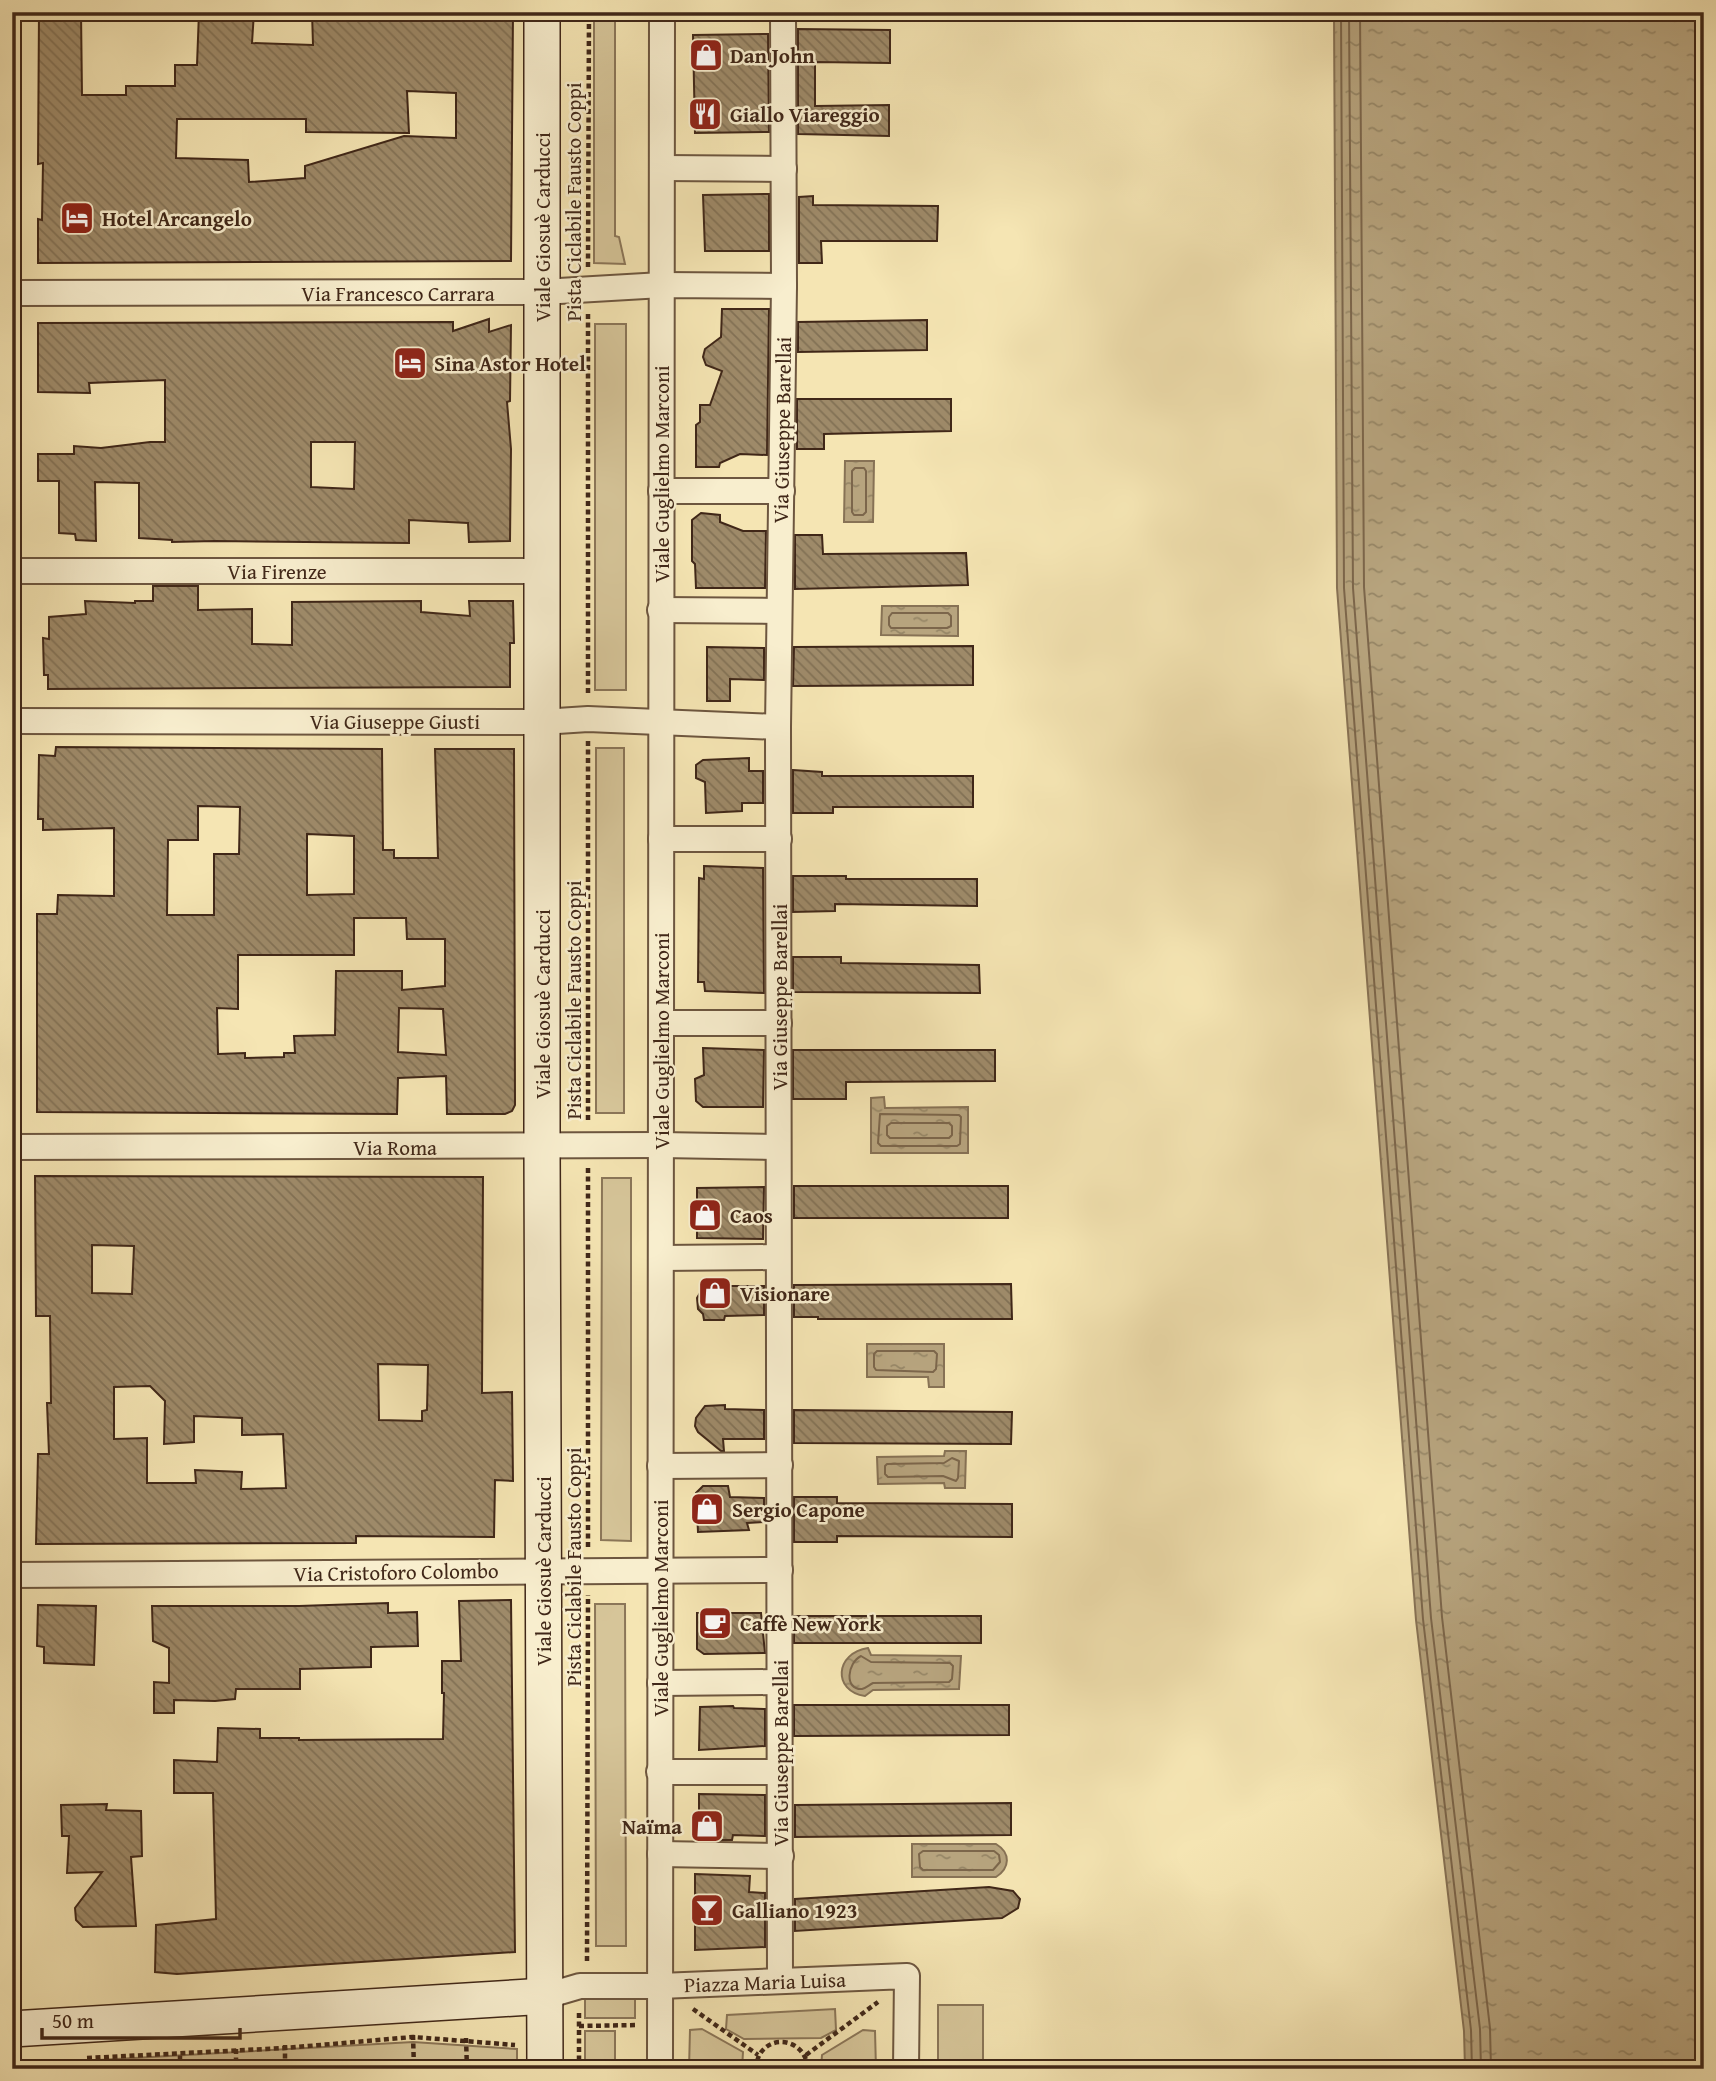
<svg xmlns="http://www.w3.org/2000/svg" width="1716" height="2081" viewBox="0 0 1716 2081" font-family="'Gentium Book Plus',serif">
  <style>
    .green { fill: #d6c599; stroke: #8b7658; stroke-width: 2 }
    .water { fill: url(#water-ripples); stroke: #877255; stroke-width: 2 }
    .lines { fill: none; stroke-linecap: round; stroke-linejoin: round }
    .shore { stroke: #7c664b; stroke-width: 2 }
    .building { fill: url(#building-back-hatch); stroke: #402718; stroke-width: 2; fill-rule: evenodd }
    .street-casing { stroke: #6d563f; stroke-width: 28 }
    .secondary-casing { stroke: #402718; stroke-width: 38 }
    .path { stroke: #402718; stroke-width: 4.5; stroke-dasharray: 5 3.5; stroke-linecap: butt }
    .street { stroke: #f8eece; stroke-width: 24 }
    .secondary { stroke: #f8eece; stroke-width: 35 }
    .labels { text-anchor: middle; dominant-baseline: central; stroke-width: 5; stroke-linejoin: round; paint-order: stroke }
    .poi-label { font-size: 21px; font-weight: bold; fill: #402718; stroke: #f8eece; text-anchor: start }
    .street-label { font-size: 21px; fill: #402718; stroke: #f8eece }
  </style>
  <defs>
    <pattern id="water-ripples" width="26" height="14" patternUnits="userSpaceOnUse" patternTransform="scale(1.75)"><rect width="26" height="14" fill="#b7a47e"/><path d="M2 4q2-2 4 0t4 0M15 11q2-2 4 0t4 0" fill="none" stroke="#968666"/></pattern>
    <pattern id="building-back-hatch" width="6" height="6" patternUnits="userSpaceOnUse" patternTransform="scale(1.75)"><rect width="6" height="6" fill="#9e8a69"/><path d="M-1 5l2 2M0 0l6 6M5-1l2 2" fill="none" stroke="#827155"/></pattern>
  </defs>
  <rect width="100%" height="100%" fill="#f5e5b3"/>
  <filter id="stains"><feTurbulence type="fractalNoise" baseFrequency=".00286" numOctaves="4"/><feColorMatrix values="0 0 0 0 .2 0 0 0 0 .09 0 0 0 0 .02 0 0 0 .5 -.17"/></filter>
  <radialGradient id="worn" r=".72"><stop offset=".6" stop-color="#630" stop-opacity="0"/><stop offset="1" stop-color="#630" stop-opacity=".3"/></radialGradient>
  <g class="green">
    <polygon points="594,12 615,12 615,236 619,237 625,264 594,263"/>
    <rect x="595" y="324" width="31" height="366"/>
    <rect x="596" y="748" width="28" height="365"/>
    <polygon points="602,1178 631,1178 631,1541 601,1540"/>
    <polygon points="595,1604 625,1604 626,1946 596,1946"/>
    <rect x="585" y="1999" width="50" height="19"/>
    <rect x="938" y="2005" width="45" height="64"/>
    <polygon points="835,2009 836,2030 821,2038 744,2039 726,2029 727,2015"/>
    <polygon points="702,2029 743,2052 742,2069 689,2069 690,2030"/>
    <polygon points="863,2030 875,2031 876,2069 821,2069 822,2055"/>
    <rect x="585" y="2031" width="30" height="38"/>
    <polygon points="413,2042 517,2049 517,2069 47,2069 47,2063"/>
  </g>
  <g class="water">
    <polygon points="1334,12 1704,12 1704,2069 1465,2069 1464,2031 1416,1620 1337,588"/>
    <polygon points="845,461 874,461 873,522 844,522"/>
    <polygon points="882,606 958,606 958,636 881,635"/>
    <polygon points="884,1097 885,1108 968,1107 968,1153 871,1153 871,1098"/>
    <polygon points="867,1344 944,1344 944,1387 929,1387 928,1377 867,1377"/>
    <polygon points="945,1451 966,1451 965,1488 945,1488 944,1483 878,1484 877,1457 944,1456"/>
    <path d="M868,1648L871,1655L961,1656L959,1689L873,1690L865,1696C832,1691 835,1653 868,1648Z"/>
    <path d="M912,1844H996C1011,1853 1010,1868 996,1877H912Z"/>
  </g>
  <g class="lines">
    <g class="shore">
      <polyline points="1341,12 1344,588 1423,1619 1471,2030 1472,2069"/>
      <polyline points="1349,12 1353,588 1431,1618 1480,2029 1481,2069"/>
      <polyline points="1360,12 1364,587 1442,1617 1490,2028 1491,2069"/>
      <polygon points="855,468 864,468 866,471 866,512 863,515 854,515 852,512 852,471"/>
      <polygon points="892,613 948,613 951,616 951,626 947,628 891,628 889,625 889,617"/>
      <polygon points="880,1114 959,1115 961,1117 960,1144 957,1146 881,1146 878,1143"/>
      <polygon points="891,1123 949,1123 952,1126 952,1135 949,1138 890,1138 887,1135 887,1126"/>
      <polygon points="877,1351 934,1351 937,1354 936,1369 933,1372 876,1370 874,1367 874,1354"/>
      <polygon points="952,1458 959,1461 958,1478 956,1481 943,1476 888,1477 885,1474 885,1466 887,1464 944,1463"/>
      <path d="M861,1656L871,1662L950,1663L953,1666L952,1679L949,1682L873,1683C869,1685 866,1688 862,1689C844,1690 847,1663 861,1656Z"/>
      <polygon points="923,1851 994,1851 999,1855 1000,1862 993,1870 923,1870 920,1867 919,1854"/>
    </g>
  </g>
  <g class="building">
    <path d="M39,12H81L82,95H126V86H175V65H197L199,12H254L252,43L313,45L312,12H513L511,261L38,263V219L42,220L43,163L38,164ZM407,91L456,93V138L404,136L305,166V178L249,182L248,160L176,158L177,119H306V132L409,133Z"/>
    <polygon points="798,29 890,30 890,63 815,62 815,106 889,105 889,136 798,134"/>
    <polygon points="768,34 769,132 695,133 693,35"/>
    <polygon points="769,194 769,251 705,251 703,195"/>
    <polygon points="813,196 813,205 938,206 937,241 821,241 822,263 799,263 799,197"/>
    <polygon points="722,309 769,309 767,455 740,454 720,463 719,467 696,467 696,425 700,422 700,405 710,405 722,371 706,365 703,357 705,349 721,337"/>
    <path d="M489,319V332L511,325L510,401L507,402L511,449L510,541L469,542L468,523L409,520V543L215,541L172,542V540L139,538V483L95,482L96,541L76,540L75,534L59,533V481H38V454H74V446L101,448L150,442H165V380L89,383L90,393L38,392V323L453,322V331ZM311,442H355L354,489L311,487Z"/>
    <polygon points="927,320 927,350 798,352 798,322"/>
    <polygon points="797,399 951,399 951,431 824,434 824,449 797,449"/>
    <polygon points="701,513 720,515 720,522 743,531 766,531 765,588 696,588 695,564 692,561 692,520"/>
    <polygon points="795,535 822,535 823,554 966,553 968,585 795,589"/>
    <polygon points="153,586 198,586 198,610 252,609 252,644 292,645 292,602 421,601 421,612 470,616 469,601 513,601 514,643 510,643 510,687 48,689 48,675 44,675 43,638 49,639 49,617 86,614 85,601 135,603 135,601 153,601"/>
    <polygon points="973,646 973,685 793,686 794,647"/>
    <polygon points="707,647 764,648 764,680 730,679 730,701 707,701"/>
    <path d="M56,747L382,749L383,850H394V858H438L435,749H514L515,1105L512,1111L505,1114H447L446,1076L398,1078L397,1114L37,1112V914H57L58,895L114,896V828L43,830V819H38L39,755L55,756ZM198,806L240,807L239,854H214V915H167L168,840H198ZM307,834L354,836V894L307,895ZM354,918H406L407,939H445V986L402,990V971H336L335,1035L294,1036L295,1053H284V1057L245,1058V1053L218,1054L217,1008L238,1009V955H354ZM399,1008L443,1009L446,1055L398,1052Z"/>
    <polygon points="749,758 749,771 763,771 763,803 742,803 742,811 706,813 705,782 696,778 696,765 703,760"/>
    <polygon points="793,770 822,772 822,776 973,776 973,807 833,807 833,813 793,813"/>
    <polygon points="704,866 763,868 764,993 705,991 704,982 698,982 699,878 704,879"/>
    <polygon points="793,876 846,876 846,879 977,879 977,906 835,904 835,911 793,912"/>
    <polygon points="793,957 841,957 841,963 979,965 980,993 793,992"/>
    <polygon points="703,1048 764,1050 763,1107 703,1107 696,1101 695,1079 704,1075"/>
    <polygon points="793,1050 995,1050 995,1081 846,1082 846,1099 793,1099"/>
    <path d="M35,1176L483,1177L482,1393L512,1392L513,1481L495,1480L494,1537L356,1536V1543L36,1544L38,1454H49L47,1403H51L50,1316H36ZM92,1245L134,1246L132,1294L92,1293ZM378,1364L428,1365L427,1410L422,1411V1421L379,1420ZM150,1386L165,1401L164,1444L194,1442V1416L242,1418V1435L283,1434L286,1488L241,1489L242,1472L195,1470L196,1483H147V1438L114,1439V1387Z"/>
    <rect x="794" y="1186" width="214" height="32"/>
    <polygon points="764,1187 763,1239 697,1238 697,1188"/>
    <polygon points="707,1281 723,1282 723,1286 764,1286 764,1315 725,1316 724,1320 704,1320 703,1314 698,1309 697,1298"/>
    <polygon points="1011,1284 1012,1319 818,1319 818,1317 794,1317 794,1285"/>
    <polygon points="725,1405 725,1409 764,1410 764,1439 723,1439 724,1451 721,1451 698,1432 695,1426 696,1418 705,1406"/>
    <polygon points="794,1410 1012,1412 1011,1444 794,1443"/>
    <polygon points="703,1486 728,1486 730,1497 764,1498 764,1522 747,1523 749,1530 698,1532 696,1493"/>
    <polygon points="794,1497 837,1497 837,1503 1012,1504 1012,1537 837,1536 837,1542 794,1542"/>
    <polygon points="511,1600 515,1952 177,1974 155,1972 156,1925 216,1919 213,1793 174,1793 174,1760 217,1762 218,1728 260,1729 260,1738 299,1738 299,1740 443,1739 444,1693 442,1693 442,1661 461,1661 459,1601"/>
    <polygon points="388,1603 388,1613 417,1612 418,1646 371,1647 371,1667 300,1669 300,1689 236,1689 235,1699 215,1701 174,1700 174,1713 154,1713 154,1682 169,1683 169,1648 153,1641 152,1606 299,1606"/>
    <polygon points="38,1605 96,1606 94,1665 44,1663 44,1647 37,1646"/>
    <polygon points="697,1613 761,1613 765,1653 704,1654 697,1649"/>
    <rect x="794" y="1616" width="187" height="27"/>
    <polygon points="794,1705 1009,1705 1009,1735 794,1736"/>
    <polygon points="733,1706 734,1708 765,1709 765,1746 699,1750 700,1707"/>
    <polygon points="699,1794 765,1795 765,1836 733,1835 732,1840 710,1840 702,1837 699,1830"/>
    <polygon points="1011,1803 1011,1835 795,1837 795,1805"/>
    <polygon points="107,1804 106,1810 141,1811 142,1856 131,1857 136,1926 83,1927 76,1920 75,1908 102,1872 67,1873 69,1836 62,1836 61,1805"/>
    <polygon points="695,1874 750,1876 749,1892 765,1893 765,1947 695,1950"/>
    <polygon points="989,1887 1013,1891 1020,1899 1018,1908 1002,1918 795,1931 795,1899"/>
  </g>
  <g class="lines">
    <g class="street-casing">
      <g id="street">
        <polyline points="663,168 784,169"/>
        <polyline points="12,293 542,292 662,285 784,286"/>
        <polyline points="661,491 782,491"/>
        <polyline points="12,571 542,571"/>
        <polyline points="660,610 779,611"/>
        <polyline points="12,721 542,722 588,719 778,727"/>
        <polyline points="661,839 779,839"/>
        <polyline points="662,1023 779,1023"/>
        <polyline points="12,1147 661,1145 778,1147"/>
        <polyline points="661,1258 778,1257"/>
        <polyline points="660,1466 780,1465"/>
        <polyline points="12,1575 780,1570"/>
        <polyline points="660,1683 778,1682"/>
        <polyline points="659,1772 779,1772"/>
        <polyline points="660,1854 781,1856"/>
        <polyline points="780,1981 778,727 784,286 783,12"/>
        <polyline points="546,1996 580,1986 660,1986 907,1976 906,2069"/>
        <polyline points="660,2069 662,12"/>
      </g>
    </g>
    <g class="secondary-casing">
      <g id="secondary">
        <polyline points="542,12 542,1147 545,2069"/>
        <polyline points="12,2029 546,1996"/>
      </g>
    </g>
    <g class="path">
      <polyline points="588,267 589,12"/>
      <polyline points="588,314 588,694"/>
      <polyline points="588,741 588,1121"/>
      <polyline points="588,1168 588,1548"/>
      <polyline points="587,1961 588,1595"/>
      <polyline points="693,2009 758,2055"/>
      <polyline points="579,2026 638,2025"/>
      <polyline points="413,2035 414,2069"/>
      <polyline points="466,2038 467,2069"/>
      <polyline points="285,2045 285,2069"/>
      <polyline points="236,2049 236,2069"/>
      <polyline points="806,2055 878,2002"/>
      <polyline points="87,2058 285,2048 413,2037 515,2045"/>
      <polyline points="180,2069 180,2052"/>
      <polyline points="579,2069 579,2010"/>
      <path d="M756,2069C757,2033 805,2033 808,2069"/>
    </g>
    <use href="#street" class="street"/>
    <use href="#secondary" class="secondary"/>
  </g>
  <defs>
    <g id="shop-square" transform="scale(1.75)"><rect x="-9" y="-9" width="18" height="18" rx="4" fill="#8f2418" stroke="#f8eece"/><path d="M-5-2.5h2.3a2.7 3.5 0 0 1 5.4 0H5L5.5 6h-11ZM-1.5-2.5h3a1.5 2.3 0 0 0-3 0Z" fill="#fff"/></g>
    <g id="restaurant-square" transform="scale(1.75)"><rect x="-9" y="-9" width="18" height="18" rx="4" fill="#8f2418" stroke="#f8eece"/><path d="M-5-6h1v4h1v-4h1v4h1v-4h1v5L-1.5 .5V6h-2V.5L-5-1ZM5-6V6H3V1.5H1.5Q1.5-4 5-6Z" fill="#fff"/></g>
    <g id="hotel-square" transform="scale(1.75)"><rect x="-9" y="-9" width="18" height="18" rx="4" fill="#8f2418" stroke="#f8eece"/><path d="M-6-4.5h1.5V1H6V5H4.5V3h-9V5H-6ZM-4 0a1.8 1.8 0 1 1 3.6 0ZM.5 0V-2.5h3Q6-2.5 6 0Z" fill="#fff"/></g>
    <g id="cafe-square" transform="scale(1.75)"><rect x="-9" y="-9" width="18" height="18" rx="4" fill="#8f2418" stroke="#f8eece"/><path d="M-5.5-4.5H6V0H3Q3 3.5 0 3.5H-2.5Q-5.5 3.5-5.5 0ZM3-3.2v2h1.7v-2ZM-6 4.5H4V6H-6Z" fill="#fff"/></g>
    <g id="bar-square" transform="scale(1.75)"><rect x="-9" y="-9" width="18" height="18" rx="4" fill="#8f2418" stroke="#f8eece"/><path d="M-6-5H6L.8 .8V4.5H3.5V6h-7V4.5H-.8V.8Z" fill="#fff"/></g>
  </defs>
  <g fill-rule="evenodd">
    <use href="#shop-square" x="706" y="55"/>
    <use href="#restaurant-square" x="705" y="114"/>
    <use href="#hotel-square" x="77" y="218"/>
    <use href="#hotel-square" x="410" y="363"/>
    <use href="#shop-square" x="705" y="1215"/>
    <use href="#shop-square" x="715" y="1293"/>
    <use href="#shop-square" x="707" y="1509"/>
    <use href="#cafe-square" x="715" y="1623"/>
    <use href="#shop-square" x="707" y="1826"/>
    <use href="#bar-square" x="707" y="1910"/>
  </g>
  <g class="labels">
    <g class="poi-label">
      <text x="730" y="55">Dan John</text>
      <text x="730" y="114">Giallo Viareggio</text>
      <text x="102" y="218">Hotel Arcangelo</text>
      <text x="434" y="363">Sina Astor Hotel</text>
      <text x="730" y="1215">Caos</text>
      <text x="740" y="1293">Visionare</text>
      <text x="732" y="1509">Sergio Capone</text>
      <text x="740" y="1623">Caffè New York</text>
      <text x="682" y="1826" text-anchor="end">Naïma</text>
      <text x="732" y="1910">Galliano 1923</text>
    </g>
    <g class="street-label">
      <text transform="translate(573 202) rotate(-90)">Pista Ciclabile Fausto Coppi</text>
      <text transform="translate(542 227) rotate(-90)">Viale Giosuè Carducci</text>
      <text x="398" y="293">Via Francesco Carrara</text>
      <text transform="translate(782 430) rotate(-89)">Via Giuseppe Barellai</text>
      <text transform="translate(661 474) rotate(-90)">Viale Guglielmo Marconi</text>
      <text x="277" y="571">Via Firenze</text>
      <text x="395" y="721">Via Giuseppe Giusti</text>
      <text transform="translate(779 997) rotate(-90)">Via Giuseppe Barellai</text>
      <text transform="translate(573 1000) rotate(-90)">Pista Ciclabile Fausto Coppi</text>
      <text transform="translate(542 1004) rotate(-90)">Viale Giosuè Carducci</text>
      <text transform="translate(661 1041) rotate(-90)">Viale Guglielmo Marconi</text>
      <text x="395" y="1147">Via Roma</text>
      <text transform="translate(573 1567) rotate(-90)">Pista Ciclabile Fausto Coppi</text>
      <text transform="translate(543 1571) rotate(-90)">Viale Giosuè Carducci</text>
      <text transform="translate(396 1572) rotate(-1)">Via Cristoforo Colombo</text>
      <text transform="translate(660 1608) rotate(-90)">Viale Guglielmo Marconi</text>
      <text transform="translate(780 1753) rotate(-90)">Via Giuseppe Barellai</text>
      <text transform="translate(765 1982) rotate(-2)">Piazza Maria Luisa</text>
    </g>
  </g>
  <rect width="1716" height="2081" fill="none" stroke="#f5e5b3" stroke-width="42"/>
  <rect x="14" y="14" width="1688" height="2053" fill="none" stroke="#402718" stroke-width="3.5"/>
  <rect x="21" y="21" width="1674" height="2039" fill="none" stroke="#402718" stroke-width="2"/>
  <path d="M42 2028v10h198v-10" fill="none" stroke="#402718" stroke-width="3.5"/>
  <text x="52" y="2028" font-size="21" fill="#402718" stroke="#f8eece" stroke-width="5" paint-order="stroke">50 m</text>
  <rect width="100%" height="100%" filter="url(#stains)"/>
  <rect width="100%" height="100%" fill="url(#worn)"/>
</svg>
